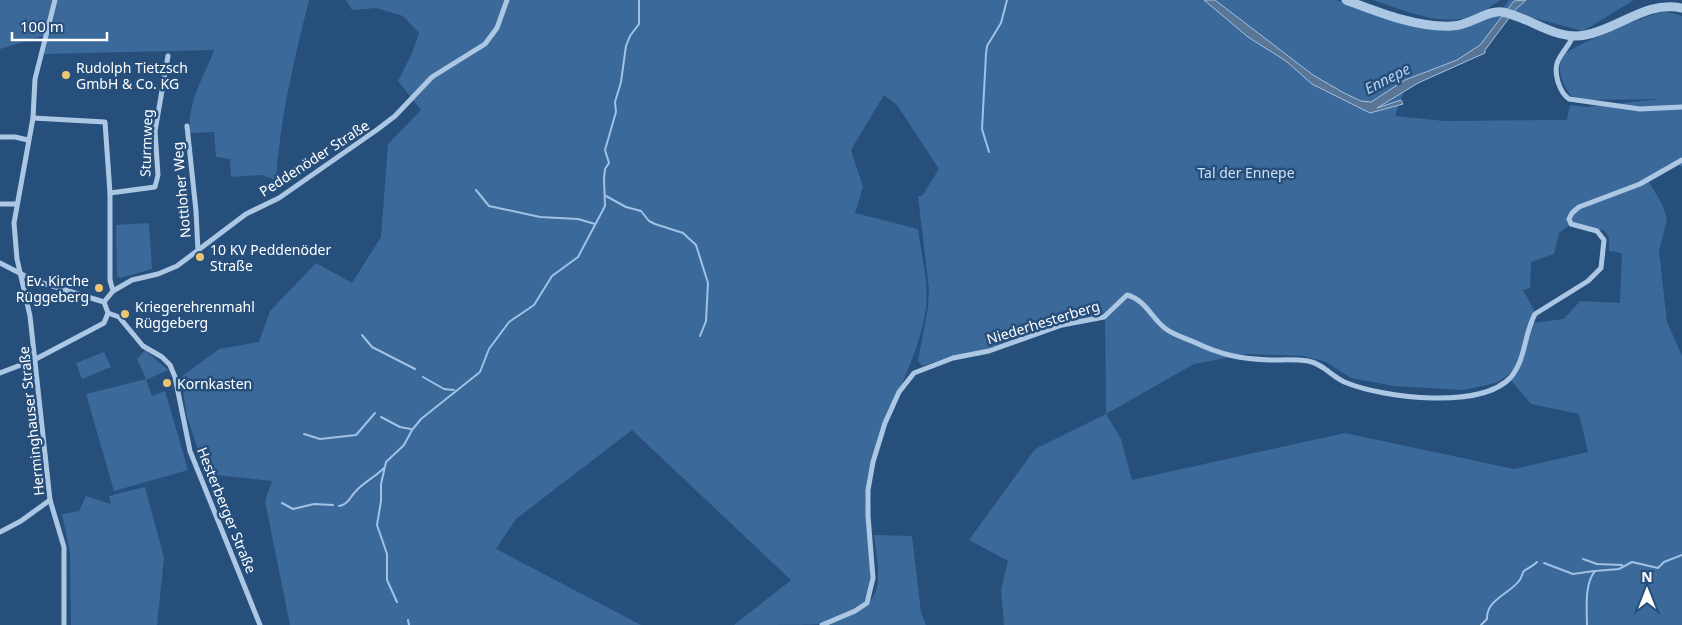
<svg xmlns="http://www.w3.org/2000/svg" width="1682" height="625" viewBox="0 0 1682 625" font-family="'Noto Sans',sans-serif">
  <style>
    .green { fill: #3b6999 }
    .water { fill: #5a7697; stroke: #a1c2e5 }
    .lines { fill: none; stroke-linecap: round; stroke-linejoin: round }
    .stream { stroke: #a1c2e5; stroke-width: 2 }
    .minor { stroke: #acc7e4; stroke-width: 5 }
    .tertiary { stroke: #acc7e4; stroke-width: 9 }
    .poi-dot { fill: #ecc572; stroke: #274f7c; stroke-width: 2 }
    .labels { text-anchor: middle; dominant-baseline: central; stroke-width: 5; stroke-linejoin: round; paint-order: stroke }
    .poi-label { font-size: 14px; fill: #fff; stroke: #274f7c; text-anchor: start }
    .street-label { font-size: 14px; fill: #fff; stroke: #274f7c }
    .park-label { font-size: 14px; fill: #cee0f4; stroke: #274f7c }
    .water-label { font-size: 15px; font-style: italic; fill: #b7d1ec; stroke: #274f7c }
  </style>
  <rect width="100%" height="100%" fill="#274f7c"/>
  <g class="green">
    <path d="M0,0H309C294,60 280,118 276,180L261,175L231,177L230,159L216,157L214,132L190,133C187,101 204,78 214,50L43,54L46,35L0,49Z"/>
    <path d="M346,0H1336L1420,25L1457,29L1499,13L1509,0H1634L1583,31L1511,12L1479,53L1406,85L1395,116L1444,121L1567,120L1570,105L1585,107L1661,99L1584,100L1571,96C1563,85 1554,67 1565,54C1572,46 1651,13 1663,12C1669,12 1676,14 1682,16V167L1676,163L1644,181L1578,207L1571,212L1568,220L1571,224L1559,233L1554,254L1531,262L1530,288L1523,290L1534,310L1524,346L1515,370L1498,382L1487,385L1463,390L1394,386L1351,378L1326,362L1304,356L1247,354L1194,364L1106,414L1121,439L1132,480L1345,433L1514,469L1588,452L1579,414L1531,404L1510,379L1522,360L1532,323L1564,319L1580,301L1620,303L1622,253L1609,251V238L1605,231L1572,223L1570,219L1573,213L1579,208L1649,182L1662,204L1667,219L1659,251L1667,322L1682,356V625H1004L1001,590L1008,561L969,540L1035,449L1106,414L1105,314L1062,324L989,349L953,356L922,366L918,361L928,308L929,289L918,196H922L939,169L897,105L884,95L851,150L863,187L855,213L918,229C921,254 929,282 926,308C917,372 874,425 866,490C863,516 878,584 864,602C854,613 833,620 820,624C810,625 749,625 734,625L791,580L632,430L516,519L496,549L641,625H290L265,501L272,481L206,474L187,417L181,377L219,349L259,342L270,311L316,263L352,283L381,237L388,144L421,110L398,81L412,53L419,33L403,16L376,8L352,10Z"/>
    <path d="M1373,0H1501C1492,5 1481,14 1471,17C1439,26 1403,10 1373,0Z"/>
    <polygon points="149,223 152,269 120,278 117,276 116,225"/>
    <polygon points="145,350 168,370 146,380 152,396 165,391 188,470 114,491 86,394 146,379 137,359"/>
    <polygon points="104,352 111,367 82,379 76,363"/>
    <polygon points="145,487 164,558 157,625 71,625 70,553 62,514 79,511 86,496 111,504 109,496"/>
    <path d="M874,535L912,536L921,612L926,625H825C884,602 882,596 874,535Z"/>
  </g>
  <polygon class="water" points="1204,0 1215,0 1313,75 1344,93 1361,101 1371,102 1405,80 1457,60 1480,45 1514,1 1526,0 1515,10 1485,50 1485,53 1418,83 1377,108 1401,100 1403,104 1370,113 1312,84 1286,61 1248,37"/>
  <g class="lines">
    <g class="stream">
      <polyline points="989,152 982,129 986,54 987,46 1001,23 1007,0"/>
      <polyline points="476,190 489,206 540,217 578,219 595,224"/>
      <polyline points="606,196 626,207 641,211 649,221 655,224 683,233 696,245 708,283 706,321 700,336"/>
      <polyline points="362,335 372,347 415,369"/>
      <polyline points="423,377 444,389 454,390"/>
      <polyline points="381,417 400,427 411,429"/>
      <polyline points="304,434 320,439 356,435 375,413"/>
      <polyline points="282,503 293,509 314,504 333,505"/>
      <path d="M339,506C348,505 350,497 356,491C363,483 375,477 384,468"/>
      <polyline points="1583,559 1597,564 1622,565"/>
      <polyline points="1544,563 1573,574 1594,571"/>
      <polyline points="397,602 387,580 387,554 377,525 381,501 381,484 386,462 404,445 412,430 421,419 480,372 489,349 509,322 534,305 552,276 578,257 605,206 604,178 605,169 609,163 605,150 616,112 615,102 621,82 626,46 630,36 639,24 639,0"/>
      <polyline points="408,620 409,625"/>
      <path d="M1481,625L1487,619C1486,600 1509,594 1519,581C1522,578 1522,573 1524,571C1528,568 1533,566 1537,562"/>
      <path d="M1587,625C1587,610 1584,584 1595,571L1619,569L1632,562L1658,568L1664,562L1682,555"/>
    </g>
    <g class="minor">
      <polyline points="55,0 35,79 33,118 14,223 17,259 30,316 50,500 64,547 64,625"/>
      <path d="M1573,36C1565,55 1551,58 1558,82C1560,88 1563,95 1569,99L1640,109L1682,107"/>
      <polyline points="33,118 105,122 110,193 110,280 113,291"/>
      <polyline points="187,126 196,211 198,251"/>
      <polyline points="0,137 15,137 28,140"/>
      <polyline points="110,193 155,187 158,175 155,131 168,56"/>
      <polyline points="0,204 16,204"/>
      <polyline points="0,263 33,280 104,302"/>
      <polyline points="104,302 113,291 132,280 158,274 177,266 246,214 279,198 378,129 395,116 432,77 485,44 497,28 507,0"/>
      <polyline points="108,313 119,317 143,346 162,357 170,365 175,377 190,451 260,625"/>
      <polyline points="0,373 34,360 104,323 108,313 104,302"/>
      <polyline points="0,532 21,521 50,500"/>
      <path d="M822,625L855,611L867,603L873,578L868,516V490L873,462L885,423L899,392L914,373L953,358L989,351L1062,325L1104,317L1127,295C1146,300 1152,319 1166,329C1174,335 1185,338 1194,342C1221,355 1241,359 1270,360C1282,360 1296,359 1308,361C1324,364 1333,378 1347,383C1384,398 1482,410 1511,377C1526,359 1524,334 1535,314L1588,281L1601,268L1604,240L1597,231L1571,224L1569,219L1572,213L1579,207L1640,184L1682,160"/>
    </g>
    <path class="tertiary" d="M1346,0C1378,12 1417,28 1452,26C1469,26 1489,9 1502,12C1530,17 1556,41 1585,35C1619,29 1646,0 1682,8"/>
  </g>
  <g class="poi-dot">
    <circle cx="66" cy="75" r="5"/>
    <circle cx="200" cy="257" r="5"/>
    <circle cx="99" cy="288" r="5"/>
    <circle cx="125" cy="314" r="5"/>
    <circle cx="167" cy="383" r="5"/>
  </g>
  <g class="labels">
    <g class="poi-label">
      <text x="76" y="67">Rudolph Tietzsch<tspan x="76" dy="16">GmbH &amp; Co. KG</tspan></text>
      <text x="210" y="249">10 KV Peddenöder<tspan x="210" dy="16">Straße</tspan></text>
      <text x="89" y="280" text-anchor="end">Ev. Kirche<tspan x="89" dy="16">Rüggeberg</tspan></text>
      <text x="135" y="306">Kriegerehrenmahl<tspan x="135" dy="16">Rüggeberg</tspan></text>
      <text x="177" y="383">Kornkasten</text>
    </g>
    <g class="street-label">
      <text transform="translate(146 143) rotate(-88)">Sturmweg</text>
      <text transform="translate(314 158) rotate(-33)">Peddenöder Straße</text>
      <text transform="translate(181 190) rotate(-95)">Nottloher Weg</text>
      <text transform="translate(1043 322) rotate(-17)">Niederhesterberg</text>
      <text transform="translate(31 421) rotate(-96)">Herminghauser Straße</text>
      <text transform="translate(227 510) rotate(68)">Hesterberger Straße</text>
    </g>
    <g class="park-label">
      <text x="1246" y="172">Tal der Ennepe</text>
    </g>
    <g class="water-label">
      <text transform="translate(1387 78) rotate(-27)">Ennepe</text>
    </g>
  </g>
  <g transform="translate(1647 590)" stroke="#274f7c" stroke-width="4" paint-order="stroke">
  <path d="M0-4L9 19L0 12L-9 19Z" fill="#ffffff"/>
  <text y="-8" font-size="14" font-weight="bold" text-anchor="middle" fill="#ffffff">N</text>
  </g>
  <path d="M12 32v8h95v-8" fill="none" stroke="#ffffff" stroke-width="2.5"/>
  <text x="20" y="32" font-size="15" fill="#ffffff" stroke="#274f7c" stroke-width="4" paint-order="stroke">100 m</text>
</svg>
